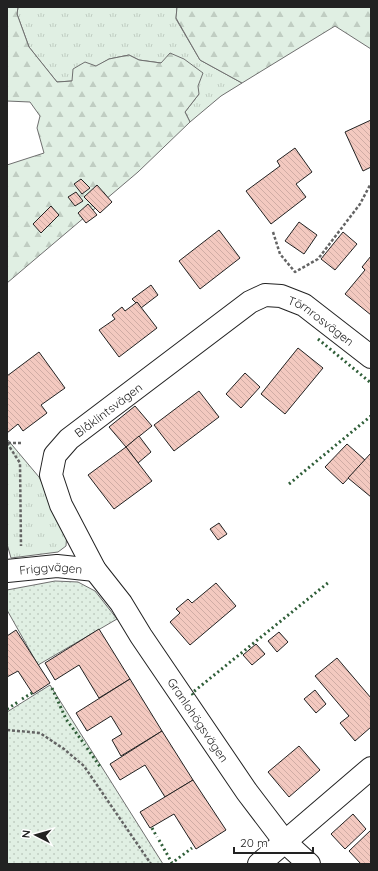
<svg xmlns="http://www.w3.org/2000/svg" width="378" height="871" viewBox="0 0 378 871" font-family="Quicksand,sans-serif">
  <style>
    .grass { fill: url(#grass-tufts); stroke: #6f6f6f }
    .forest { fill: url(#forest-firs); stroke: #6f6f6f }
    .park { fill: url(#park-dots); stroke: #6f6f6f }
    .building { fill: url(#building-back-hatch); stroke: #222 }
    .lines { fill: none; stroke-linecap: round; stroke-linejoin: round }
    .street-casing { stroke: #222; stroke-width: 24 }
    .path { stroke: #646464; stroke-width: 2.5; stroke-dasharray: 3 2; stroke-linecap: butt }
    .street { stroke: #fff; stroke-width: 22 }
    .hedge { stroke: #2f5e38; stroke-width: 3; stroke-dasharray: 2 3; stroke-linecap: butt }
    .labels { text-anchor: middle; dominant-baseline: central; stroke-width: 3; stroke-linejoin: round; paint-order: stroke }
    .street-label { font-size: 12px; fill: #222; stroke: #fff }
  </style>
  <defs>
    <pattern id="grass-tufts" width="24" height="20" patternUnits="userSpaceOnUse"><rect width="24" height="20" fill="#e0efe3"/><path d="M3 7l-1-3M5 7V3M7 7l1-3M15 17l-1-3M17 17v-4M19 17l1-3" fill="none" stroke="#c0cdc2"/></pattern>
    <pattern id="forest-firs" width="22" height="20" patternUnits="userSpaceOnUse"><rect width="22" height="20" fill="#e0efe3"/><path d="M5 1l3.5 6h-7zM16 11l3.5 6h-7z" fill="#c0cdc2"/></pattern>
    <pattern id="park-dots" width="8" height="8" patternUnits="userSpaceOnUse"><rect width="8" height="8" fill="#e0efe3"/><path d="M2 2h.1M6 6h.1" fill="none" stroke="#c0cdc2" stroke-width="1.8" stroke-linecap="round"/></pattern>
    <pattern id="building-back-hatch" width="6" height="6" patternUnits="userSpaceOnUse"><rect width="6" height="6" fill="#f3c9c0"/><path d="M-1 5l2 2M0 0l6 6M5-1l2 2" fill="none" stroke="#d0aca5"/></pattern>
  </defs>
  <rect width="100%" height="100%" fill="#fff"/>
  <g class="grass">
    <polygon points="18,7 177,7 176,19 200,60 242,83 221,96 190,122 185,112 199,94 161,63 139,60 129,55 109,59 72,81 57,82 29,47 17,14"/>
    <polygon points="7,439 39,477 67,531 66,546 58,552 11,558 7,544"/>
  </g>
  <g class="forest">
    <polygon points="7,7 18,7 17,14 29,47 57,82 72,81 73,69 85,62 96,66 109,59 129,55 139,60 161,63 170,53 184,59 203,73 198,86 199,94 185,112 190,122 138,172 7,283 7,165 44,153 37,128 40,116 30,102 7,101"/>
    <polygon points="177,7 371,7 371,49 335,26 242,83 200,60 176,18"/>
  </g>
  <g class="park">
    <polygon points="55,581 78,582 95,591 117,619 38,665 7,610 7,590"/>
    <polygon points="50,685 163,864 7,864 7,712"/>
  </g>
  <g class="building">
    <polygon points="371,120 371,167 363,171 345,132"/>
    <polygon points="295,148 312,172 296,184 306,197 271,224 246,191 280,166 277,161"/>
    <polygon points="81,179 90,188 82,194 74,184"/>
    <polygon points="97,185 112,202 100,213 84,197"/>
    <polygon points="76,192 83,201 75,206 68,197"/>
    <polygon points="88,204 97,215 86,223 78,213"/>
    <polygon points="51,206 59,215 41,233 33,224"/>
    <polygon points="299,222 317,235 304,254 285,241"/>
    <polygon points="219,230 240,258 200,289 179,261"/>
    <polygon points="343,232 357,244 335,270 321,259"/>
    <polygon points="371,256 371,315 345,294 365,270 362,267"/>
    <polygon points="151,285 158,295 141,308 137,302 136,303 132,299"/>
    <polygon points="137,302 157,328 119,357 99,330 115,319 112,315 122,307 125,311"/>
    <polygon points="298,348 323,368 285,414 261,394"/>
    <polygon points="39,352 65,388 41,405 47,413 23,431 18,424 7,433 7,376"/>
    <polygon points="245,373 260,387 241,408 226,394"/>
    <polygon points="199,391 219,417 174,451 154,425"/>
    <polygon points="135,406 152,426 126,447 109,427"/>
    <polygon points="139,436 151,452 138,463 126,447"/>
    <polygon points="347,444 365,460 343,484 325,467"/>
    <polygon points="126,447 152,481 114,509 88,475"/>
    <polygon points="371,453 371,497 348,478"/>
    <polygon points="219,523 227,534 218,540 210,529"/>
    <polygon points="216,583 236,606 190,645 170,622 180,613 176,609 188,599 192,603"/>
    <polygon points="99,629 130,679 99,698 79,665 55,680 45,663"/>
    <polygon points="16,630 50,683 33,694 18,671 7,677 7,636"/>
    <polygon points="279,632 288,642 277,652 268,641"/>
    <polygon points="256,644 265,654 252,665 243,655"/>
    <polygon points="337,658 371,698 371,727 355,741 340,723 349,716 315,676"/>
    <polygon points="130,679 162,731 121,756 112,740 122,734 111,716 87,731 76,713"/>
    <polygon points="315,690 326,704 316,713 304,699"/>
    <polygon points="162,731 193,780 165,797 145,765 120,780 110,764"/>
    <polygon points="299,746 320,770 289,797 268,772"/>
    <polygon points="193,780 226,830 196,849 174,814 150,828 140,812"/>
    <polygon points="353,814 366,829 345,849 331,834"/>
    <polygon points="371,830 371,864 361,864 349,851"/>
  </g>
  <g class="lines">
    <g class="street-casing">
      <g id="street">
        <path id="s1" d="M7,571L57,566L95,570"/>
        <polyline points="259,864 371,768"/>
        <path id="s2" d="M309,864L285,842L247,792L141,636L121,603L95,570L61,505L51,475L55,455L69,439L250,302L265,295L281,296L304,305L371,357"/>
      </g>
    </g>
    <g class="path">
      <polyline points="273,232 280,254 295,272 318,259 360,204 370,185"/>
      <polyline points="7,443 20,463 21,546"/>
      <polyline points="8,443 21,443"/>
      <polyline points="7,730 40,733 64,749 84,766 151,864"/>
    </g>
    <use href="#street" class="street"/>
    <g class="hedge">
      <polyline points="318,339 371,383"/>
      <polyline points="289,484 371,416"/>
      <polyline points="52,688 66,719 85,745"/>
      <polyline points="193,695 192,693 329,582"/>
      <polyline points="22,699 32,693"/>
      <polyline points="7,709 18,702"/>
      <polyline points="87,748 101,768"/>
      <polyline points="152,828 157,837"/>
      <polyline points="159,840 172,863 192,848"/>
    </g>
  </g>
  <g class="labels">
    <g class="street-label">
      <text stroke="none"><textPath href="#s2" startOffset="818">Törnrosvägen</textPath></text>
      <text stroke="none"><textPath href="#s2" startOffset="560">Blåklintsvägen</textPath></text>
      <text stroke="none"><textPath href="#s1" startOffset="44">Friggvägen</textPath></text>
      <text transform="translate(198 720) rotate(56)">Granlohögsvägen</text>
    </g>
  </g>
  <rect width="378" height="871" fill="none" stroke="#222222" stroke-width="16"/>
  <g transform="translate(36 835) rotate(276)" stroke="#ffffff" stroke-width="3" paint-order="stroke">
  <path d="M0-3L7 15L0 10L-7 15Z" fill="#222222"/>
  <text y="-6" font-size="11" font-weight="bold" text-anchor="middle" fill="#222222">N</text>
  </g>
  <path d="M234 847v6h79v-6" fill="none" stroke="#222222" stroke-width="2"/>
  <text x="240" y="847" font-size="12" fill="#222222" stroke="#ffffff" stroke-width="3" paint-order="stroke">20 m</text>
</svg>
